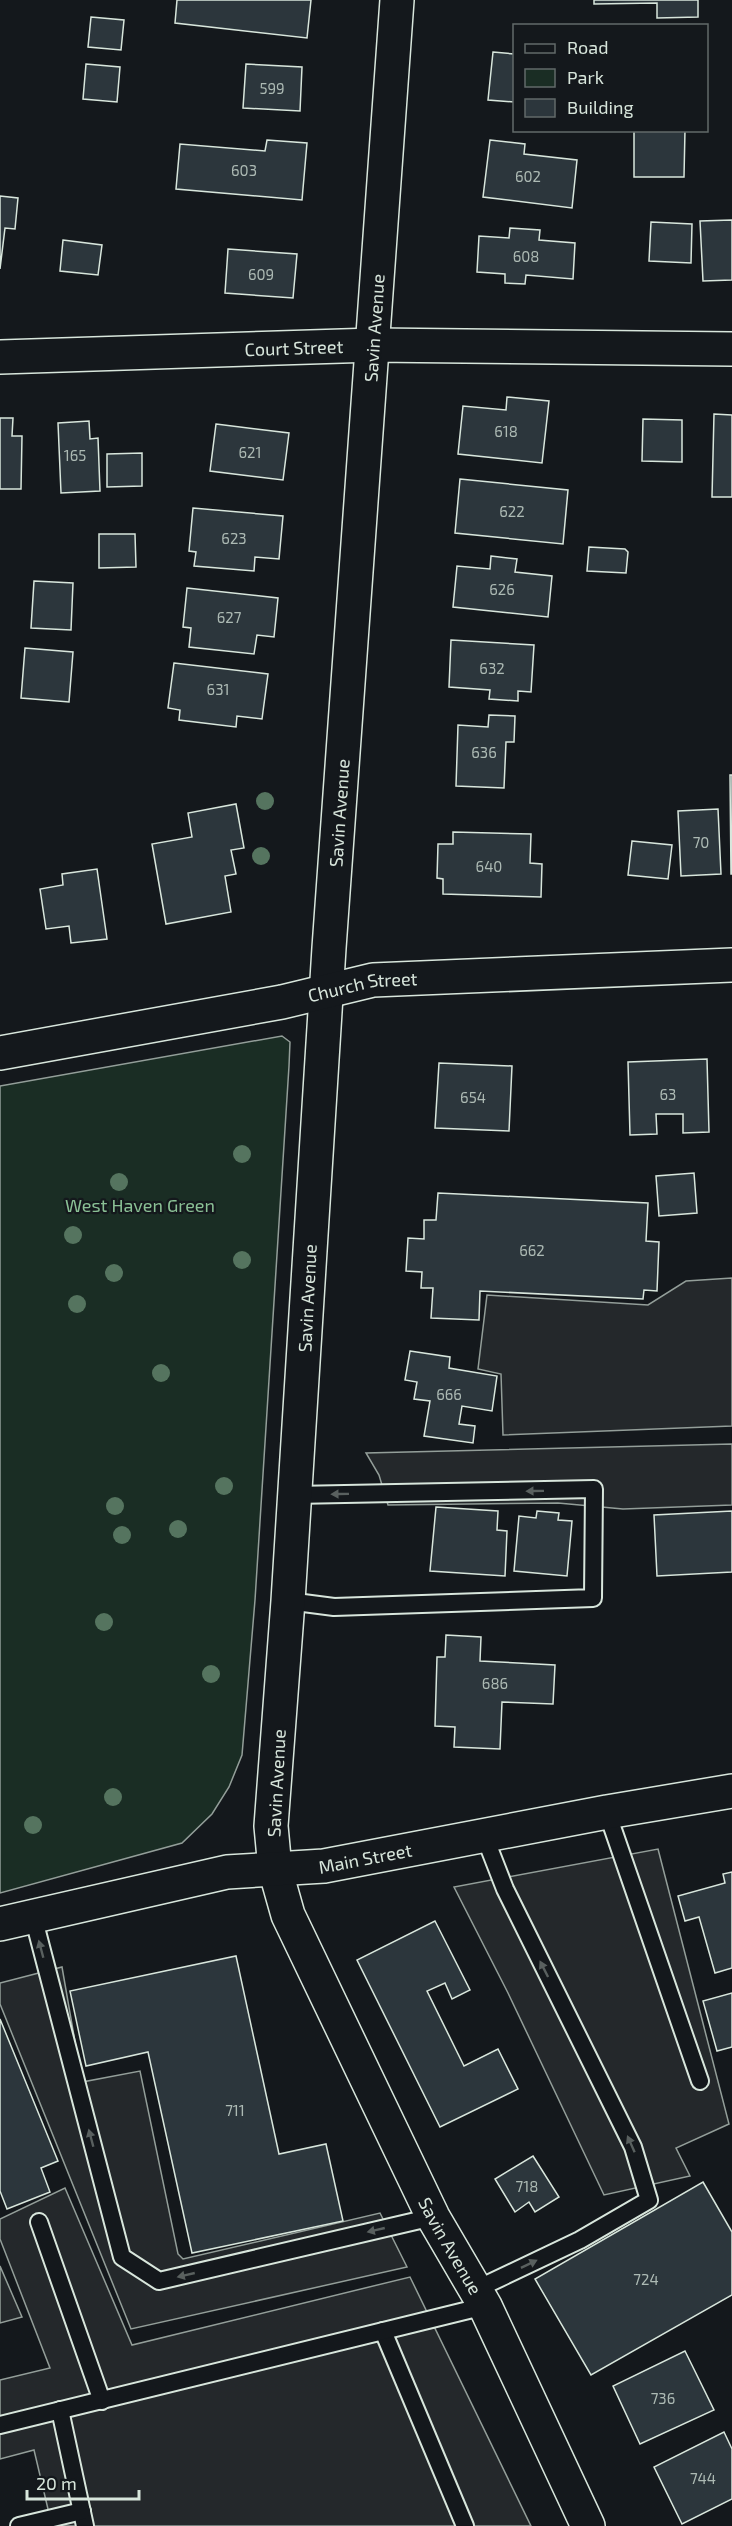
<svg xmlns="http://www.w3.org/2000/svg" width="732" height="2526" viewBox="0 0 732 2526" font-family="'Exo 2',sans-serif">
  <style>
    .green { fill: #1a2d24; stroke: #939e99; stroke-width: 1.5 }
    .parking { fill: #24282b; stroke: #939e99; stroke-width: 1.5 }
    .building { fill: #2c363c; stroke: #d8e6dc; stroke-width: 1.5 }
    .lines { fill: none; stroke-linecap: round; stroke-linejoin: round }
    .service-casing { stroke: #d8e6dc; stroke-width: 20 }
    .minor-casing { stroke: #d8e6dc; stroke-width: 36 }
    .secondary-casing { stroke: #d8e6dc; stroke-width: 36 }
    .service { stroke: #14181c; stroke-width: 16 }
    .minor { stroke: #14181c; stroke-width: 33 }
    .secondary { stroke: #14181c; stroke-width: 33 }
    .tree { fill: #55745f }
    .oneway { fill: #59605f }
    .labels { text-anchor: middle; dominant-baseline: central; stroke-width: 4.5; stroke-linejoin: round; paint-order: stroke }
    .number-label { font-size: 15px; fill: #adbab4 }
    .street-label { font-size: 18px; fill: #d8e6dc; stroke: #14181c }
    .park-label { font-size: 18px; fill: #8ac095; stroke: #14181c }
  </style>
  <rect width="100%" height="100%" fill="#14181c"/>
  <polygon class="green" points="282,1036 290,1042 289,1066 255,1600 242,1755 229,1787 212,1814 182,1843 0,1893 0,1086"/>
  <g class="parking">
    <polygon points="732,1278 732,1426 503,1435 501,1374 478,1369 487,1295 648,1305 686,1281"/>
    <polygon points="732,1444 732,1505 623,1509 558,1503 388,1505 379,1475 366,1453"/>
    <polygon points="658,1849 729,2124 676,2148 690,2176 604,2195 508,1993 454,1887"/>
    <polygon points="62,1967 82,2082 140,2071 178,2254 183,2259 380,2213 407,2267 131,2329 0,2004 0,1983"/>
    <polygon points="65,2188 132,2345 410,2277 531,2526 52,2526 34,2450 0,2459 0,2380 50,2368 0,2239 0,2219"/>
    <polygon points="0,2266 22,2317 0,2323"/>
  </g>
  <g class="building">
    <polygon points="177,0 311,0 307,38 175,23"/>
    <polygon points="594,0 698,0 698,17 657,18 657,3 594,4"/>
    <polygon points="91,17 124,20 121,50 88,47"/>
    <polygon points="493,52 514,54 514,102 488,100"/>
    <polygon points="86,64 120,67 117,102 83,99"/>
    <polygon points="246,64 302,67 300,111 243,108"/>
    <polygon points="634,130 685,130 684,177 634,177"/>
    <polygon points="267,140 307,143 302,200 176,189 180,144 265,151"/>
    <polygon points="490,140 525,144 524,154 577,160 572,208 483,197"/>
    <polygon points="0,196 18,198 15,229 5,228 0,269"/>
    <polygon points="732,220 732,280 703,281 700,221"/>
    <polygon points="651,222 692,224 691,263 649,261"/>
    <polygon points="510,228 540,230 539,240 575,243 573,279 526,275 525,284 505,283 505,274 477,272 479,236 509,238"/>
    <polygon points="63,240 102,245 98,275 60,271"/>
    <polygon points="228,249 297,254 293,298 225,293"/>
    <polygon points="507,397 549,401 542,463 458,454 463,406 506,410"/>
    <polygon points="714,414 732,415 732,497 712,497"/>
    <polygon points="0,418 13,418 12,436 22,436 21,489 0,489"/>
    <polygon points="643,419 682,420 682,462 642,461"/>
    <polygon points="89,421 90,439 98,438 100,491 61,493 58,423"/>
    <polygon points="216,424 289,433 283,480 210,471"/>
    <polygon points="142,453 142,486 107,487 107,454"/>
    <polygon points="460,479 568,490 563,544 455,533"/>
    <polygon points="193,508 283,516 279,559 255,557 254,571 194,566 196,552 189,551"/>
    <polygon points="99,534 135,534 136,567 99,568"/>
    <polygon points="589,547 625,549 628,552 626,573 587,571"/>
    <polygon points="491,556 517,559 515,572 552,576 548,617 453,607 457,566 490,569"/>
    <polygon points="34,581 73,583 71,630 31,628"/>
    <polygon points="187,588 278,598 274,637 257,635 254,654 189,647 191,628 183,627"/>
    <polygon points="451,640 534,645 531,692 518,691 518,701 489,699 490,690 449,687"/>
    <polygon points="25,648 73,652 69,702 21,698"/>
    <polygon points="174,663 268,674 262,719 237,716 236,727 179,720 180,710 168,708"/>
    <polygon points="489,715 515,716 514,742 506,742 504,788 456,786 458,725 488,727"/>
    <polygon points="730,775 732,775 732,874 731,874"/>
    <polygon points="236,804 244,848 231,850 236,874 225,876 231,912 166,924 152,844 192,837 188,813"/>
    <polygon points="718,809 721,874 681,876 678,811"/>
    <polygon points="453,832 531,834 530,863 542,864 541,897 443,894 443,879 437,878 438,844 453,844"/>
    <polygon points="632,841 672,845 668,879 628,875"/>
    <polygon points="97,869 107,939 71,943 69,926 46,929 40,889 63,885 62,874"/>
    <polygon points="707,1059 709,1132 683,1133 683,1114 656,1114 657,1134 630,1135 628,1062"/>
    <polygon points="439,1063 512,1066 509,1131 435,1128"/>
    <polygon points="694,1173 697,1213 659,1216 656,1176"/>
    <polygon points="438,1193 648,1203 646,1241 659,1242 657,1291 644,1290 643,1299 480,1291 479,1320 431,1318 433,1288 421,1288 422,1272 406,1271 408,1238 424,1239 424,1220 436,1220"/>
    <polygon points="410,1351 450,1357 449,1368 497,1376 492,1411 462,1406 459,1424 475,1426 473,1443 424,1436 430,1401 414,1399 417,1382 405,1380"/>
    <polygon points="436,1507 498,1511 497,1530 507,1531 505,1576 430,1571"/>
    <polygon points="537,1511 559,1513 558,1520 572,1521 567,1576 514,1571 519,1516 536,1518"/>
    <polygon points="732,1511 732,1572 657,1576 654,1515"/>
    <polygon points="446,1635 481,1637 480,1661 555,1665 553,1704 502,1702 500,1749 454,1747 455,1727 435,1726 437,1657 445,1657"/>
    <polygon points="732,1872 732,1968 715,1973 699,1917 685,1921 678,1896 725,1883 723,1874"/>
    <polygon points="435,1921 470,1990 452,1999 445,1983 427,1991 464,2066 498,2049 518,2089 440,2127 357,1960"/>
    <polygon points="236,1956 279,2154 326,2144 343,2221 192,2253 148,2052 86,2066 70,1991"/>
    <polygon points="732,1993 732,2047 717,2051 703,2001"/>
    <polygon points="0,2019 58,2161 41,2168 50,2192 7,2209 0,2191"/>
    <polygon points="533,2156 559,2197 535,2212 529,2202 515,2212 495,2179"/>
    <polygon points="703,2182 732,2232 732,2295 591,2375 535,2279"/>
    <polygon points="685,2351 714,2410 640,2444 613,2386"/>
    <polygon points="724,2432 732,2449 732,2499 682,2524 654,2467"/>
  </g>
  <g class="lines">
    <g class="service-casing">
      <g id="service">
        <polyline points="288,1601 334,1607 593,1598 594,1489 294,1495"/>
        <polyline points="607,1812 700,2081"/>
        <polyline points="33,1916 122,2257 159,2281 433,2217"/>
        <polyline points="39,2222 102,2401"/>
        <polyline points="477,2289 580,2240 649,2200 633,2147 505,1889 484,1835"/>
        <polyline points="383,2331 465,2526"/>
        <polyline points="60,2410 85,2526"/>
        <polyline points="0,2425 485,2306"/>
        <polyline points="19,2526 82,2511"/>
      </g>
    </g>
    <g class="minor-casing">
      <g id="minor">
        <path id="s1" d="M397,0L329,948L288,1601L271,1826L275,1869L288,1915L433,2217L485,2306L588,2526"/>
        <path id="s2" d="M0,357L374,345L732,349"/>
        <path id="s3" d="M0,1053L282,1002L373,980L732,965"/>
      </g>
    </g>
    <g class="secondary-casing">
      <g id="secondary">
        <path id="s4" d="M0,1924L227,1872L324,1866L607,1812L732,1791"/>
      </g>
    </g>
    <use href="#service" class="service"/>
    <use href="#minor" class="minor"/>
    <use href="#secondary" class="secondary"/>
  </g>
  <g class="tree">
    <circle cx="265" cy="801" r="9"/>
    <circle cx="261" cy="856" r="9"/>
    <circle cx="242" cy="1154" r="9"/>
    <circle cx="119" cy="1182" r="9"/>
    <circle cx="73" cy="1235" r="9"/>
    <circle cx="242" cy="1260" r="9"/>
    <circle cx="114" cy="1273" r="9"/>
    <circle cx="77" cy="1304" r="9"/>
    <circle cx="161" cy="1373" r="9"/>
    <circle cx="224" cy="1486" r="9"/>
    <circle cx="115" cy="1506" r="9"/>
    <circle cx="178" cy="1529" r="9"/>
    <circle cx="122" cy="1535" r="9"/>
    <circle cx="104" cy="1622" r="9"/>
    <circle cx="211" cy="1674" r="9"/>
    <circle cx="113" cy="1797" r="9"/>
    <circle cx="33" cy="1825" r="9"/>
  </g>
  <defs><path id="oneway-solid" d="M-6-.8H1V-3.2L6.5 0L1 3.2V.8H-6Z" transform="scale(1.5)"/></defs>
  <g class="oneway">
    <use href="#oneway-solid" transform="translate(535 1491) rotate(179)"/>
    <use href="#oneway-solid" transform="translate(340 1494) rotate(179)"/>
    <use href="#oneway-solid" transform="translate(41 1949) rotate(-105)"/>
    <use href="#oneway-solid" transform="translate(544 1969) rotate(-117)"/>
    <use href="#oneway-solid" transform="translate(91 2138) rotate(-105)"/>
    <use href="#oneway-solid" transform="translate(631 2144) rotate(-114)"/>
    <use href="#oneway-solid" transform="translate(376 2230) rotate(167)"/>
    <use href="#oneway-solid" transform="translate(529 2264) rotate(-26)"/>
    <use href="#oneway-solid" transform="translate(186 2275) rotate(167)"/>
  </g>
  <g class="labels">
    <g class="number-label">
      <text x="272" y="88">599</text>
      <text x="244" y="170">603</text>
      <text x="528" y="176">602</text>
      <text x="526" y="256">608</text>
      <text x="261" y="274">609</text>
      <text x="506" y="431">618</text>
      <text x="250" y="452">621</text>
      <text x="75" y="455">165</text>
      <text x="512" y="511">622</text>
      <text x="234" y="538">623</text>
      <text x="502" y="589">626</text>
      <text x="229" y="617">627</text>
      <text x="492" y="668">632</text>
      <text x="218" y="689">631</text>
      <text x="484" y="752">636</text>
      <text x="701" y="842">70</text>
      <text x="489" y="866">640</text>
      <text x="668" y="1094">63</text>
      <text x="473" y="1097">654</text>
      <text x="532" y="1250">662</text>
      <text x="449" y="1394">666</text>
      <text x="495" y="1683">686</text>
      <text x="235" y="2110">711</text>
      <text x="527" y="2186">718</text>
      <text x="646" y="2279">724</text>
      <text x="663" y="2398">736</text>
      <text x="703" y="2478">744</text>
    </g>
    <g class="street-label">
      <text transform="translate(374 328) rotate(-86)">Savin Avenue</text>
      <text stroke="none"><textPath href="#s2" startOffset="294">Court Street</textPath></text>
      <text transform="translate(339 813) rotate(-86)">Savin Avenue</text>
      <text stroke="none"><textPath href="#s3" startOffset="369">Church Street</textPath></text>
      <text transform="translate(307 1298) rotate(-87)">Savin Avenue</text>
      <text transform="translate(276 1783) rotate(-87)">Savin Avenue</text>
      <text stroke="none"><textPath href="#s4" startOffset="372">Main Street</textPath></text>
      <text stroke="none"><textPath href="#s1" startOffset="2290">Savin Avenue</textPath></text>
    </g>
    <g class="park-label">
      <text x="140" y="1205">West Haven Green</text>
    </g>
  </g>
  <rect x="513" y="24" width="195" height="108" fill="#14181c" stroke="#626a69" stroke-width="1.5"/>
  <rect x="525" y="44" width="30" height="9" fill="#14181c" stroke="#626a69" stroke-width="1.5"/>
  <text x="567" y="54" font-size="18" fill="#d8e6dc">Road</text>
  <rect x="525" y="69" width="30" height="18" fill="#1a2d24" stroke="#626a69" stroke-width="1.5"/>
  <text x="567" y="84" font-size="18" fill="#d8e6dc">Park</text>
  <rect x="525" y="99" width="30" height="18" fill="#2c363c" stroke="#626a69" stroke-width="1.5"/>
  <text x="567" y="114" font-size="18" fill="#d8e6dc">Building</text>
  <path d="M27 2490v9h112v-9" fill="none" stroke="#d8e6dc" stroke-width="3"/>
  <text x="36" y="2490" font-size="18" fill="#d8e6dc" stroke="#14181c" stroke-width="4.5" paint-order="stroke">20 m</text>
</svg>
